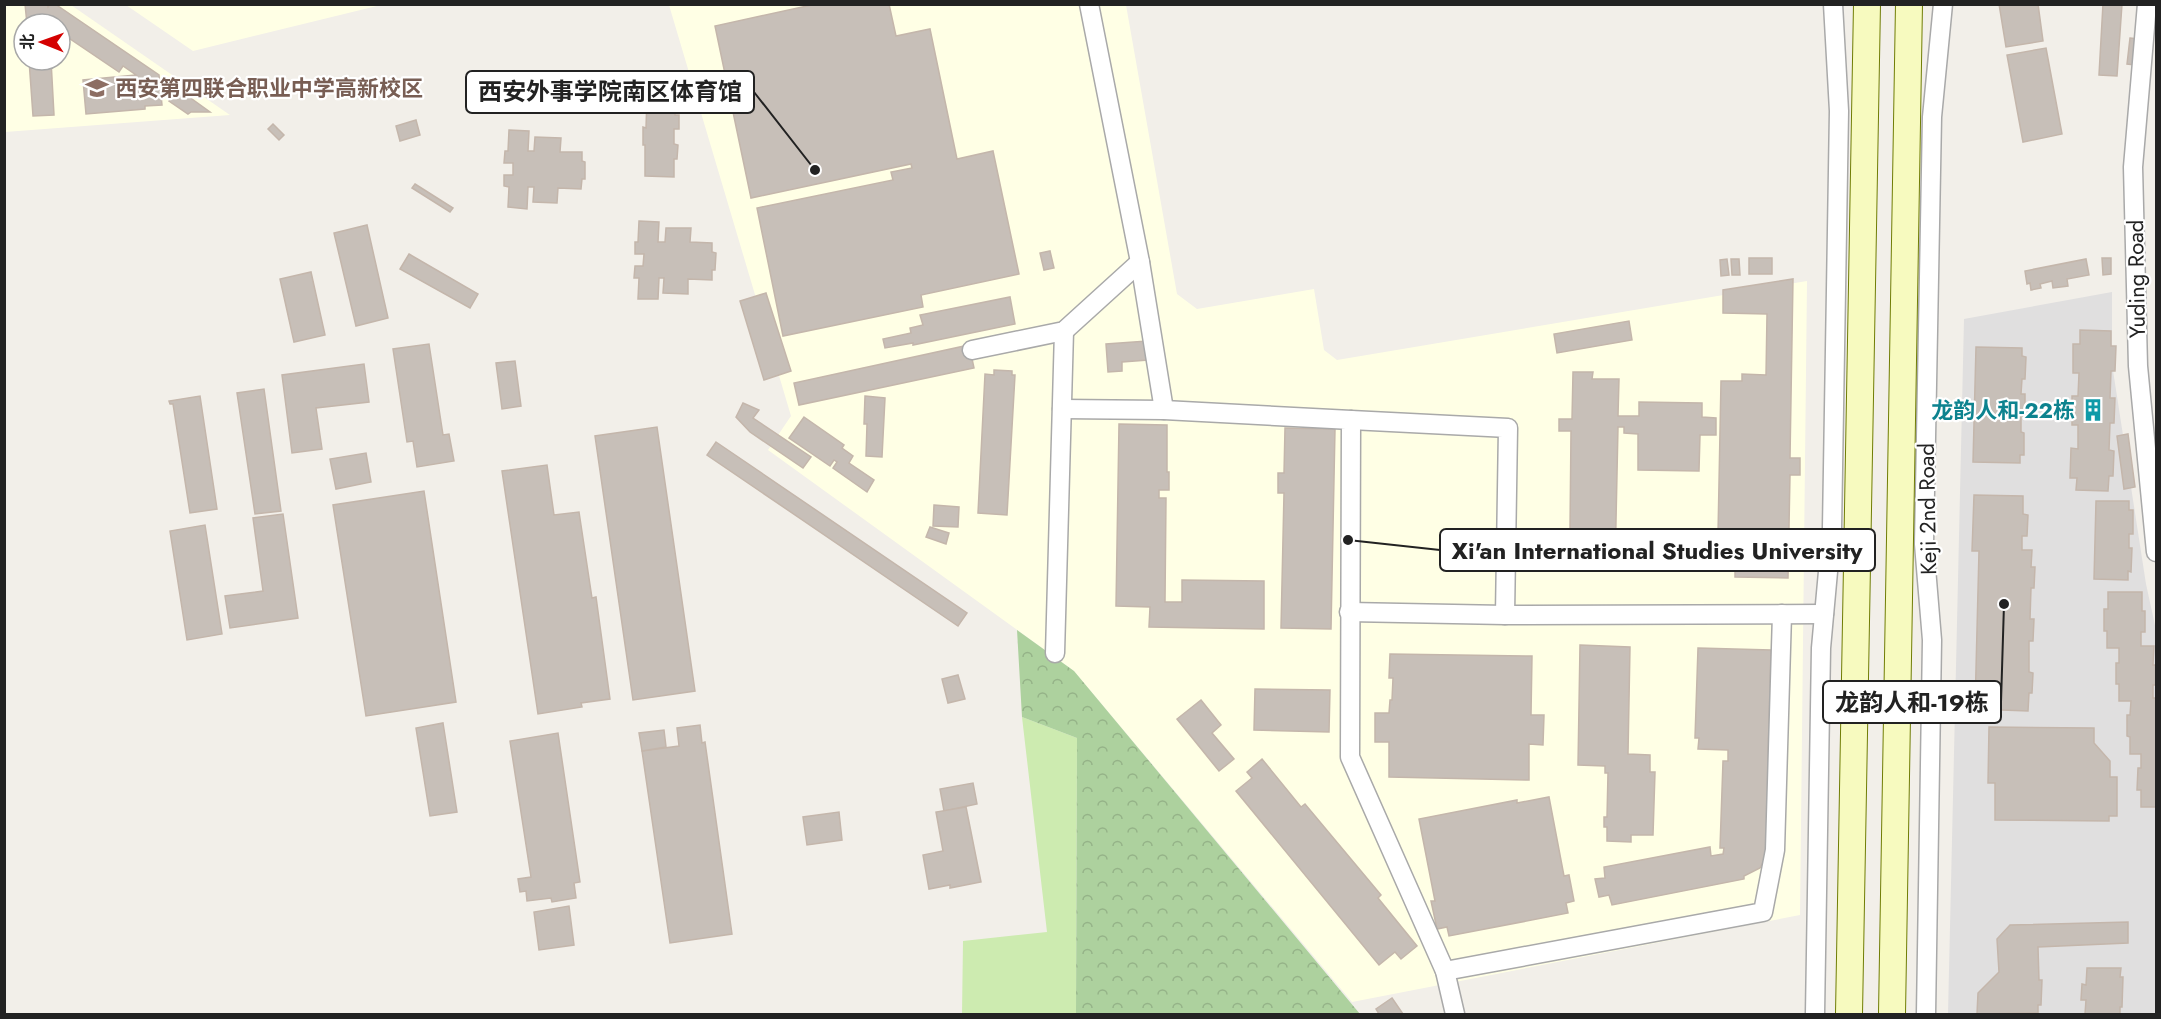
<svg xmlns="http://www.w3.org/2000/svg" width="2161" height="1019" viewBox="0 0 2161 1019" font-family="Jost,'Noto Sans SC',sans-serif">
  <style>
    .residential { fill: #e0dfdf }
    .education { fill: #ffffe5; fill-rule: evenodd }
    .grass { fill: #cdebb0 }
    .forest { fill: url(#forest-crowns) }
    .building { fill: #c7bfb8; stroke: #c4b6ab; stroke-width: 1.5 }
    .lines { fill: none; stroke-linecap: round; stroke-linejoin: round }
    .minor-casing { stroke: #a9a9a9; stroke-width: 21 }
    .secondary-casing { stroke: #707d05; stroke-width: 28 }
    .minor { stroke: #fff; stroke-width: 18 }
    .secondary { stroke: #f7fabf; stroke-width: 26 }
    .labels { text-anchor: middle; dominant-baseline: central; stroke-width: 4.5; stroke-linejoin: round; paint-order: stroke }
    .education-label { font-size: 22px; font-weight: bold; fill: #785e54; stroke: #fff; text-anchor: start }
    .street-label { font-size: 22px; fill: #222; stroke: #fff }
    .culture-label { font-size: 22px; font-weight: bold; fill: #0d838f; stroke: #fff; text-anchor: end }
    .leader { fill: none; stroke: #222; stroke-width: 2 }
    .callout-dot { fill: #222; stroke: #fff; stroke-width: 2 }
    .callout { fill: #fff; stroke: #222; stroke-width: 2 }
    .callout-label { font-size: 24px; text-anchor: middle; font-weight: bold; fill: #222 }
  </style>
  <defs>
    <pattern id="forest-crowns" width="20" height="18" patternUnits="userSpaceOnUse" patternTransform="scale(1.5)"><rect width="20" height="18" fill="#add19e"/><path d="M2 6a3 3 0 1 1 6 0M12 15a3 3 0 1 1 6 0" fill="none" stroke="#95b388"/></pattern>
  </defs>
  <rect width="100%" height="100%" fill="#f2efe9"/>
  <polygon class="residential" points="2112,292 2112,364 2146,584 2156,630 2156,1014 1948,1014 1964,319"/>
  <g class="education">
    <path d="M5,5H71L230,115L5,132ZM24,24H60V60H24Z"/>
    <polygon points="126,5 381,5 193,51"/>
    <polygon points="669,5 1126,5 1177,294 1197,309 1314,289 1324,350 1337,360 1807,281 1800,915 1352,1002 1074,671 768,450 791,416"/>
  </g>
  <polygon class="grass" points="1022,717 1077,738 1076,1014 962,1014 963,941 1047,932"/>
  <polygon class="forest" points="1017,630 1074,671 1360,1014 1076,1014 1077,738 1022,717"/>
  <g class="building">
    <polygon points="25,4 47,4 48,7 50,4 55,4 159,75 162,105 145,106 145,109 86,114 83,80 136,75 123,66 119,72 60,32 60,24 52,24 53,22 48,19 49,24 27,24"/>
    <polygon points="816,4 889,4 896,36 930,29 957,159 993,151 1019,274 921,295 923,307 783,336 757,208 893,180 891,172 912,168 911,164 751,198 715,26"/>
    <polygon points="1999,4 2038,4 2043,41 2006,47"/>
    <polygon points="2103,4 2122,4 2117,76 2099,75"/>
    <polygon points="2130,38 2138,39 2135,65 2127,64"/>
    <polygon points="2046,48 2062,134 2023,142 2007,55"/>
    <polygon points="29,60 51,60 54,115 33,116"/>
    <polygon points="177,89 178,89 210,112 191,112 188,114 169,101"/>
    <polygon points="647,96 675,97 675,115 679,115 679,129 674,129 674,144 678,145 677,159 674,159 674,177 645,176 645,145 643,145 643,127 646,128"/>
    <polygon points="416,120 420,135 400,141 396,126"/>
    <polygon points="273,124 284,135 279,140 268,129"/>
    <polygon points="509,130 529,131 528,151 534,151 535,137 561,138 560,152 582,152 582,161 585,162 585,179 582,179 581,189 558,188 557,203 533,202 534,187 528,187 527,209 508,207 509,187 504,186 504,175 513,175 513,163 504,163 505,151 508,151"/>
    <polygon points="415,184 453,208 450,212 412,188"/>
    <polygon points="639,221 659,222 658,242 665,242 666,228 691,228 690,242 712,243 712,252 716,253 715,270 712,270 712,280 688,279 688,294 663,293 664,278 659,278 658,299 638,299 639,278 634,278 635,266 643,266 644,254 635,254 635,242 638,242"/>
    <polygon points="367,225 388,318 356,326 334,233"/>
    <polygon points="1050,251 1054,268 1044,270 1040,253"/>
    <polygon points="409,254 478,294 470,308 400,269"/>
    <rect x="1749" y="258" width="23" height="16"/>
    <polygon points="2102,258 2111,258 2111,274 2103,275"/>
    <polygon points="1727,259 1729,275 1721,276 1720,260"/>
    <polygon points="1731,259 1739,259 1740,275 1732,275"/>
    <polygon points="2086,259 2089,275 2067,279 2068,286 2053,288 2052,281 2040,284 2041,288 2031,290 2030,283 2027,284 2025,271"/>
    <polygon points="311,272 325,335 294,342 280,279"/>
    <polygon points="1793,279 1790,458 1800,458 1800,475 1790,475 1788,578 1735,577 1735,570 1712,569 1712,533 1718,534 1721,381 1742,381 1742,374 1766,375 1767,314 1723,313 1723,290"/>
    <polygon points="766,293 791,371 764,380 740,301"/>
    <polygon points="1010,297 1015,324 913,345 913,343 885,348 883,339 911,333 910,328 923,325 920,315"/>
    <polygon points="1629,321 1632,340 1557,353 1554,334"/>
    <polygon points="2080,330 2111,331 2111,346 2116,346 2115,371 2111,371 2110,398 2115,398 2114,423 2110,423 2109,450 2114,451 2113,476 2109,476 2108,491 2076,490 2077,478 2070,478 2071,448 2078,449 2078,425 2072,425 2072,396 2078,396 2079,373 2073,373 2073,344 2080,344"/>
    <polygon points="1147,341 1148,360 1122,362 1122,371 1108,372 1106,344"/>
    <polygon points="429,344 443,435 449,434 454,461 417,467 413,441 407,442 393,349"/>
    <polygon points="969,345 974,368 799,405 794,383"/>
    <polygon points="1976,347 2022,348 2022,356 2026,357 2025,379 2022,379 2021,394 2025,394 2025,416 2021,416 2021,432 2024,433 2024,455 2020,455 2020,463 1973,462"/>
    <polygon points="515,361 521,406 502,409 496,363"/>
    <polygon points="364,364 369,402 316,408 322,449 292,453 282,375"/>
    <polygon points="994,370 1012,371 1012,375 1015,375 1007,515 978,513 985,374 994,375"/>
    <polygon points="1573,372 1593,372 1592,379 1619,379 1618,416 1639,416 1639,402 1702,403 1702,417 1716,418 1716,435 1700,435 1699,471 1638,470 1638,434 1624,433 1624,427 1618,427 1615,568 1563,567 1564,531 1570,531 1571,431 1559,431 1559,419 1572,419"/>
    <polygon points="264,389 281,511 255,514 237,393"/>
    <polygon points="200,396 217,509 190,513 173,404 170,404 169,401"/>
    <polygon points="865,396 885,398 882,457 866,456 867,424 864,424"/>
    <polygon points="743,403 759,410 753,418 811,457 803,468 750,432 736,417"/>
    <polygon points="804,417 844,445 842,448 853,456 849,463 874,480 867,492 833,468 837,462 834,460 830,466 789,438"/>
    <polygon points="1119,424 1167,425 1167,472 1169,472 1169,490 1159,490 1159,498 1166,498 1165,602 1182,602 1182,580 1264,581 1264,629 1149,627 1150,607 1116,606"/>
    <polygon points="657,427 695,691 633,700 595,436"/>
    <polygon points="1285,428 1335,429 1331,629 1281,628 1284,493 1278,493 1278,473 1284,473"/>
    <polygon points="2128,434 2135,487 2124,489 2117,436"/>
    <polygon points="716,442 967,613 958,626 707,455"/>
    <polygon points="366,453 371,482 336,489 330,459"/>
    <polygon points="547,465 554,515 579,512 592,598 596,597 610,699 581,703 582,707 538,714 502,471"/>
    <polygon points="424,491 456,702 366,716 333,505"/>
    <polygon points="1974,495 2023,496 2023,514 2028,515 2027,536 2022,536 2022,550 2032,550 2031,567 2035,567 2034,588 2031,588 2030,619 2034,619 2033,641 2029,641 2029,672 2033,673 2032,693 2029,693 2028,711 1975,709 1979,551 1972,551"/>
    <polygon points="2096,501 2129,501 2129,510 2133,510 2133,534 2129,534 2129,548 2132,548 2131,572 2128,571 2128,580 2094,579"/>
    <polygon points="934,505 959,507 958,527 933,526"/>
    <polygon points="283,514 298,618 230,628 225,596 263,591 253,518"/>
    <polygon points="205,525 222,634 187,640 170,531"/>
    <polygon points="930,527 949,533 946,544 926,537"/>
    <polygon points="2108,592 2142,592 2142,611 2145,611 2145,632 2141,632 2141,646 2154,646 2153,665 2156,665 2156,685 2153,685 2153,698 2156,698 2156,807 2141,807 2141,790 2137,790 2138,768 2141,768 2141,754 2130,754 2130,737 2127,736 2127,715 2130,715 2131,701 2119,701 2119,684 2116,684 2116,663 2119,663 2119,648 2107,648 2107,631 2104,631 2104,609 2108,609"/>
    <polygon points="1580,645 1630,647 1628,754 1650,755 1650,772 1655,772 1653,835 1631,835 1631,842 1607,841 1607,827 1604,827 1604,817 1607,817 1608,773 1605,773 1605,766 1578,765"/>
    <polygon points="1698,648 1771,650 1768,759 1774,759 1771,845 1766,845 1766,857 1760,868 1744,876 1744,879 1612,905 1609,895 1599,897 1595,879 1605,878 1604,867 1710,847 1711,856 1723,854 1724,848 1720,848 1723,761 1728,761 1728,750 1698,749 1699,738 1695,738"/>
    <polygon points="1390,654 1532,656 1531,715 1544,715 1543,745 1529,744 1529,780 1389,777 1389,742 1375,742 1375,713 1389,713 1390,700 1392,700 1393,678 1389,678"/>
    <polygon points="958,675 965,699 948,703 942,679"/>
    <polygon points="1255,689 1330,690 1329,732 1254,730"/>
    <polygon points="1201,700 1221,725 1212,733 1234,759 1219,771 1177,719"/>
    <polygon points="443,723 457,812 430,816 416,728"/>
    <polygon points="700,725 702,743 705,742 732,934 670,943 642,751 679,746 677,728"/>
    <polygon points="1989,727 2094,728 2094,743 2110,761 2110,777 2117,777 2117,816 2109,816 2109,821 1995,820 1995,783 1988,783"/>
    <polygon points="664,730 666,747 642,751 639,733"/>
    <polygon points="558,733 580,882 574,883 576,898 552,902 551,898 527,901 526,891 520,892 518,879 531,877 510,741"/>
    <polygon points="1262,759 1301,807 1305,804 1381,895 1378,898 1417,946 1401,959 1395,952 1379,965 1236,791 1252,778 1247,772"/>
    <polygon points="973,783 977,804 944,811 940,789"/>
    <polygon points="1549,797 1564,876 1569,875 1574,901 1566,903 1568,913 1449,936 1447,927 1437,929 1431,901 1435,901 1419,819 1517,800 1517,803"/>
    <polygon points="966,807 981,882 950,888 950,885 929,889 923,855 943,851 936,812"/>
    <polygon points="839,812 842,840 807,845 803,817"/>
    <polygon points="569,906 574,945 539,950 534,912"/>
    <polygon points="2128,922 2128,943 2038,947 2039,980 2042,980 2041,1005 2038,1005 2038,1013 1977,1014 1978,993 1999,972 1997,939 2010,925"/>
    <polygon points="2087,968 2121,968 2120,977 2123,977 2122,1007 2120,1007 2120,1014 2085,1014 2086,1000 2081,1000 2082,984 2086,985"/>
    <polygon points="1392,998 1403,1014 1379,1014 1376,1009"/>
  </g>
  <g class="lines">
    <g class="minor-casing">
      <g id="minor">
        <polyline points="1089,4 1140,262 1164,410"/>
        <polyline points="2147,4 2133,167 2138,366 2156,552"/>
        <polyline points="972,350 1064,331 1140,262"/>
        <polyline points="1062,409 1164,410 1351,420 1350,757 1445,971 1455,1014"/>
        <polyline points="1351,420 1508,428 1505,615"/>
        <polyline points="1349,612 1505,615 1824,614"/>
        <polyline points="1055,653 1064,331"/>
        <polyline points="1445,971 1763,912 1775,850 1782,614"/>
        <polyline points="1815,1014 1821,648 1832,528 1839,111 1833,4"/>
        <polyline points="1926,1014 1932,640 1924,544 1932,117 1943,4"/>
      </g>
    </g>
    <g class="secondary-casing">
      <g id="secondary">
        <polyline points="1849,1014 1867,4"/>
        <polyline points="1892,1014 1909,4"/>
      </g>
    </g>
    <use href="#minor" class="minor"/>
    <use href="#secondary" class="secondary"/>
  </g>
  <defs>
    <g id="school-bare" transform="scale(1.8)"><path d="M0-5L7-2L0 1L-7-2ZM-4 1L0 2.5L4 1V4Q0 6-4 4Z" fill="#8d6e63" stroke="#fff" stroke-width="2.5" paint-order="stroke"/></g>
    <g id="building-bare" transform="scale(1.8)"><path d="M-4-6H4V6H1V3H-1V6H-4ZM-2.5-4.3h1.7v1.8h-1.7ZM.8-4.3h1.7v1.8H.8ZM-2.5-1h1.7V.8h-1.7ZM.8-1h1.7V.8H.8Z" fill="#0f9aa8" stroke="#fff" stroke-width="2.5" paint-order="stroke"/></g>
  </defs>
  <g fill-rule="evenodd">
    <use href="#school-bare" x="97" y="88"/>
    <use href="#building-bare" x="2093" y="410"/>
  </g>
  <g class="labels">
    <g class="education-label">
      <text x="115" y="88">西安第四联合职业中学高新校区</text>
    </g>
    <g class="street-label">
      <text transform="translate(2136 279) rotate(-91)">Yuding Road</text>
      <text transform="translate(1927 509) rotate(-91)">Keji 2nd Road</text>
    </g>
    <g class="culture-label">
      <text x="2075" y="410">龙韵人和-22栋</text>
    </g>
  </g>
  <path class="leader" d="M815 170L754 92M1348 540L1440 550M2004 604L2001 702"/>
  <g class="callout-dot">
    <circle cx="815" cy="170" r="6"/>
    <circle cx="1348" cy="540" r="6"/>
    <circle cx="2004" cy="604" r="6"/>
  </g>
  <g class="callout">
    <rect x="466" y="71" width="288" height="42" rx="6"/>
    <rect x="1440" y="529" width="435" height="42" rx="6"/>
    <rect x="1823" y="681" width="178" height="42" rx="6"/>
  </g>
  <g class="callout-label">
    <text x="610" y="100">西安外事学院南区体育馆</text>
    <text x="1657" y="559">Xi'an International Studies University</text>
    <text x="1912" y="711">龙韵人和-19栋</text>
  </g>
  <rect width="2161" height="1019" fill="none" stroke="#222222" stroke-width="12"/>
  <g transform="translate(42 42) rotate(271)"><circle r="28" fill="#ffffff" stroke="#a7a7a7" stroke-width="1.5"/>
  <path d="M0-4.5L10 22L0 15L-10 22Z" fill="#d40000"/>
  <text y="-9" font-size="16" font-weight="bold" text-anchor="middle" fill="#222222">北</text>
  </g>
</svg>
